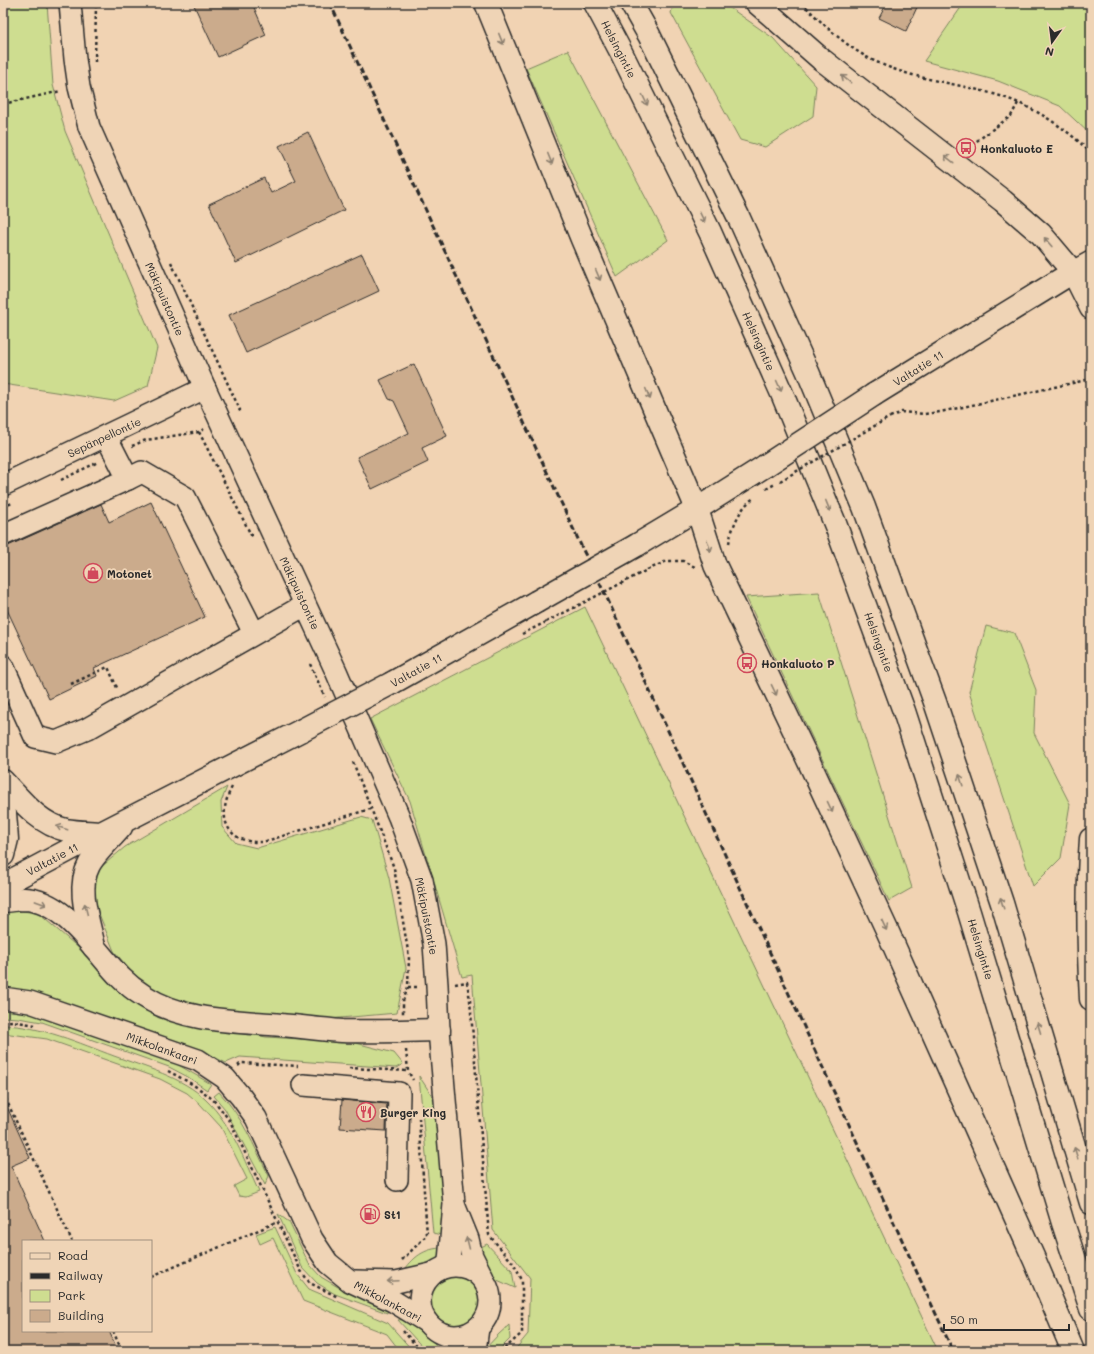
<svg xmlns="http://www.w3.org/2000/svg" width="1094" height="1354" viewBox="0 0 1094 1354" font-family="Mali,sans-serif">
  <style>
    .green { fill: #cedd90; stroke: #7c845e }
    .building { fill: #cbab8c; stroke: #2b2b2b }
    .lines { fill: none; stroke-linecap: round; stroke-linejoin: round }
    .minor-casing { stroke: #2b2b2b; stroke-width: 24 }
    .highway-casing { stroke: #2b2b2b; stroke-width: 25 }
    .path { stroke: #2b2b2b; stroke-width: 2.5; stroke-dasharray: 3 3; stroke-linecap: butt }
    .minor { stroke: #efd4b6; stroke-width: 21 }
    .highway { stroke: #efd4b6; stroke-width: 22 }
    .rail { stroke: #2b2b2b; stroke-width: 3; stroke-dasharray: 6 3; stroke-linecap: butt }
    .highway-bridge-casing { stroke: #2b2b2b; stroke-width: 25; stroke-linecap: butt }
    .path-bridge { stroke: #2b2b2b; stroke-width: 2.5; stroke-dasharray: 3 3; stroke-linecap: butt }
    .highway-bridge { stroke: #efd4b6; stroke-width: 22 }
    .oneway { stroke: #8d8070 }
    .labels { text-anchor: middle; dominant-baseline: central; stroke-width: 3.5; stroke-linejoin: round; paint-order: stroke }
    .street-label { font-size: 11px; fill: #2b2b2b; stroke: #efd4b6 }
    .poi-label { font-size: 11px; font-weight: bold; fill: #2b2b2b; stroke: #efd4b6; text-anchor: start }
  </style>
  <rect width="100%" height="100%" fill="#f1d3b3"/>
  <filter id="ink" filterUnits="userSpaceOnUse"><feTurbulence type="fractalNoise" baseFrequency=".025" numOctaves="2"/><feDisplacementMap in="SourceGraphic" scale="8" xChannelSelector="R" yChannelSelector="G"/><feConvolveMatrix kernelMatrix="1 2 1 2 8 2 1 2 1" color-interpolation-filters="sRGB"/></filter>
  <g filter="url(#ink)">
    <g class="green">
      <polygon points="3,3 47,3 53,85 65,131 157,348 148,386 114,401 3,384"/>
      <polygon points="674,3 723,3 773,38 816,86 813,116 765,147 740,140 671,13"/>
      <polygon points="964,3 1091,3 1091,135 1060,106 998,81 924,61"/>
      <polygon points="568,50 668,240 617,277 526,68"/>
      <polygon points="819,592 912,888 889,901 746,597"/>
      <polygon points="585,607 938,1351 514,1351 528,1334 530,1278 493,1230 472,975 462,977 410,801 370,719"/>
      <polygon points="986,626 1014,633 1036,690 1034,733 1070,804 1061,858 1033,886 969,692"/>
      <polygon points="227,787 221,802 222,827 236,843 257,848 361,817 372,820 389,878 406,968 397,1013 317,1020 208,1010 168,1000 135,976 114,951 95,904 92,883 100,868 125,847"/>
      <polygon points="13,910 38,913 95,962 124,994 159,1018 266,1037 352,1042 394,1053 403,1064 396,1068 240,1057 226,1063 200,1050 3,989 3,914"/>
      <polygon points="3,1010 44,1015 175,1063 211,1084 207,1090 188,1077 169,1067 42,1022 18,1018 3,1017"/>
      <path d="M3,1025C41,1026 79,1043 114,1056C144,1067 183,1077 206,1100C232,1125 244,1160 259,1192L246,1197L239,1196L234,1186L247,1179L221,1127L200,1104L187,1093L160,1079L47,1039L3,1033Z"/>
      <polygon points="419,1076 439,1106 445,1236 433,1233"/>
      <path d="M219,1092C242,1116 254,1146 269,1176L265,1185L225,1109L214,1096Z"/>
      <polygon points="278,1214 289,1222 309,1264 321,1277 338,1287 389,1305 387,1313 335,1294 317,1283 302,1267"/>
      <polygon points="275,1227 297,1274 309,1289 388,1323 413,1351 400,1351 387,1334 303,1301 273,1238 260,1244 256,1234"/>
      <polygon points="487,1244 512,1271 515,1288 495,1279 477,1249"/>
      <path d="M441,1248V1261L401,1275C411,1260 421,1249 441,1248Z"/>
      <circle cx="456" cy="1300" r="27"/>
      <polygon points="407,1319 429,1336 440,1351 426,1351 398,1320"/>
      <polygon points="509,1325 510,1339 498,1351 483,1351 499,1334"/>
    </g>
    <g class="building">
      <polygon points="193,3 252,3 266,35 218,57"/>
      <polygon points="887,3 919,3 906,31 879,18"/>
      <polygon points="308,132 344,210 236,263 209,204 264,178 271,193 296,181 279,146"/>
      <polygon points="362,254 379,291 246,353 229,315"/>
      <polygon points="414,364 447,436 422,448 428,462 372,489 357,457 409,433 394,401 389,399 380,380"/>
      <polygon points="151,502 205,617 94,668 97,676 49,699 3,601 3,547 8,546 101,504 109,522"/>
      <polygon points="3,1098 30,1158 11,1166 45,1241 23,1241 23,1331 109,1331 118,1351 3,1351"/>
      <polygon points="342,1100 387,1104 386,1131 340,1128"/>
    </g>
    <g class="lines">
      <g class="minor-casing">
        <g id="minor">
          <polyline points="70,3 75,59 79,87 89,127 205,388 336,671 399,817 422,880 434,944 437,985 439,1030 454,1204 449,1261 446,1266"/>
          <polyline points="1073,272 1091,262"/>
          <polyline points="106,436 128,479 142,472 185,497 254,633"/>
          <polyline points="3,485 205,388"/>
          <polyline points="3,535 128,479"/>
          <polyline points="3,666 35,737 56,742 87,729 305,605"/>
          <polyline points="3,998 30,1002 198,1060 225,1078 241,1097 256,1118 312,1239 328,1263 350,1281 393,1301 427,1322"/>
          <polyline points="303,1085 399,1093 397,1180"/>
          <polyline points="455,1207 468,1239 472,1256 483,1278"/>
          <circle cx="455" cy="1301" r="35"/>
          <polyline points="355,1281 396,1282 431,1274"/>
          <polyline points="475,1351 478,1328"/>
        </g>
      </g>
      <g class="highway-casing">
        <g id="highway">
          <polyline points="486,3 582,239 697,509 715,565 810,764 887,930 1035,1261 1073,1351"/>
          <polyline points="595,3 621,52 710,232 783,396 836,526 904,711 969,912 1063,1223 1091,1309"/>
          <polyline points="631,3 649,35 738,216 808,372 864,507 935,702 1002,903 1091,1203"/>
          <polyline points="757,3 821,59 1003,201 1041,234 1073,272 1091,308"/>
          <polyline points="875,394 1073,272"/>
          <polyline points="637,545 697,509 765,466"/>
          <polyline points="392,683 536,602"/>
          <path d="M3,781C21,800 39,824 66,830C77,832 89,832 101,833"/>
          <polyline points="3,806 5,813 7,839 3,855"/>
          <path d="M1091,839C1087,892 1088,946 1091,999"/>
          <polyline points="3,885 101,833 302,730"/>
          <path d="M3,901C10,901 17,899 24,899C65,900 95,952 120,977C127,984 136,991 144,996C181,1020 227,1021 270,1024C294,1026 318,1029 342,1031C374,1032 407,1031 439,1030"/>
          <path d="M94,947C89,922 76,889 89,865C95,853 112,838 121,827"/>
        </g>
      </g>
      <g class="path">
        <path d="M802,3C825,26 850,51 881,64C915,79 954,83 990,93C1028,103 1063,125 1091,153"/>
        <polyline points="95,62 96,3"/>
        <polyline points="3,104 61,91"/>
        <polyline points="967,148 1011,116 1018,103"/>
        <polyline points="171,262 240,410 237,412"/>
        <polyline points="890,417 902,412 924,414 940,412 1091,379"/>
        <polyline points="199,432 252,537"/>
        <polyline points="132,446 146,440 199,432 204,429"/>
        <polyline points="61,480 98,462"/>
        <polyline points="3,507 12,503"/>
        <path d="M729,543C732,527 740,507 754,498"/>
        <polyline points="647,570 667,561 683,561 695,567"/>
        <polyline points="522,634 546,622"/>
        <polyline points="310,664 325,697"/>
        <polyline points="71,684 108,667 118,690"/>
        <polyline points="353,762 394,868 409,957 408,987 403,1001 403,1014"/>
        <path d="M232,787C216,817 226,844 263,842L370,809"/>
        <polyline points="455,984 467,982 470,1000 489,1235 513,1263 522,1280 522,1333 502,1351"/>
        <polyline points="408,987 420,987"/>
        <polyline points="3,1022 12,1021 35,1025"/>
        <polyline points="406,1050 408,1071 413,1080"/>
        <polyline points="238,1066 241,1063 298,1066"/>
        <polyline points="349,1068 408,1071"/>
        <path d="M168,1071C185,1080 203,1089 216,1103C221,1109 225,1115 230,1121L301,1271L310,1283L338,1297"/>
        <polyline points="3,1093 72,1241"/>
        <polyline points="402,1260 427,1235 419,1118"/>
        <polyline points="151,1277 277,1222"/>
        <polyline points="113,1331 122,1351"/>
        <polyline points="403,1331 421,1351"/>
      </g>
      <use href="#minor" class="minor"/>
      <use href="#highway" class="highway"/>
      <polyline class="rail" points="330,3 584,552 607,598 953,1351"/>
      <g class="highway-bridge-casing">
        <g id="highway-bridge">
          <polyline points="765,466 875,394"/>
          <polyline points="536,602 637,545"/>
          <polyline points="302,730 392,683"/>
        </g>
      </g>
      <g class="path-bridge">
        <polyline points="780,481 890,417"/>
        <polyline points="766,489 775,484"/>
        <polyline points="546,622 647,570"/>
      </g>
      <use href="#highway-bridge" class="highway-bridge"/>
    </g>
    <defs><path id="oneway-shaft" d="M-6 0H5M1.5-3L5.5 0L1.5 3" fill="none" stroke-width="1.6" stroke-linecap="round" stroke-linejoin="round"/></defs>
    <g class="oneway">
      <use href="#oneway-shaft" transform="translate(501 39) rotate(68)"/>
      <use href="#oneway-shaft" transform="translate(846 79) rotate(-141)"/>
      <use href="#oneway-shaft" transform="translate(645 100) rotate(64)"/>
      <use href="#oneway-shaft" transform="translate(550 159) rotate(68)"/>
      <use href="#oneway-shaft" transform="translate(949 159) rotate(-142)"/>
      <use href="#oneway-shaft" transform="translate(702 217) rotate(64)"/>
      <use href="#oneway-shaft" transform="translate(1048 242) rotate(-130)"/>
      <use href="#oneway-shaft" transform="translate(598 275) rotate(67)"/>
      <use href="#oneway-shaft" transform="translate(779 386) rotate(66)"/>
      <use href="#oneway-shaft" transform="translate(648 394) rotate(67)"/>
      <use href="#oneway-shaft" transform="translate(828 506) rotate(68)"/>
      <use href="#oneway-shaft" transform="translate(709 546) rotate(72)"/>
      <use href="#oneway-shaft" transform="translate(774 690) rotate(64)"/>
      <use href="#oneway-shaft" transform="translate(961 780) rotate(-108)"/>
      <use href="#oneway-shaft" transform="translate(830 807) rotate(65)"/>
      <use href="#oneway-shaft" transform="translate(62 828) rotate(-162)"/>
      <use href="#oneway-shaft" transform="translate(41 903) rotate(20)"/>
      <use href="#oneway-shaft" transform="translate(1002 903) rotate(-107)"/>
      <use href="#oneway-shaft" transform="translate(86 909) rotate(-104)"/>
      <use href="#oneway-shaft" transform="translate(884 925) rotate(65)"/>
      <use href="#oneway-shaft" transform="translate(1039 1028) rotate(-107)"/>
      <use href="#oneway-shaft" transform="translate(1076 1153) rotate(-107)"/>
      <use href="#oneway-shaft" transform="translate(468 1243) rotate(-104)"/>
      <use href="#oneway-shaft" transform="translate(393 1281) rotate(177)"/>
    </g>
  </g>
  <defs>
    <g id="bus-ring" transform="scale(1)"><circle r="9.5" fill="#efd4b6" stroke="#d1495b" stroke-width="1.5"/><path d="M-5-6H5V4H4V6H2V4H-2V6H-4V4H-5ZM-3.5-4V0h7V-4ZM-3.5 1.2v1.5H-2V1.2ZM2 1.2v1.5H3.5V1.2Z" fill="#d1495b"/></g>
    <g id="shop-ring" transform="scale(1)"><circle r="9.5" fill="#efd4b6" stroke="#d1495b" stroke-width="1.5"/><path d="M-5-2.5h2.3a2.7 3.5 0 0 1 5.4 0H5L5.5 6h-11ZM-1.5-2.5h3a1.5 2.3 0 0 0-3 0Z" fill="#d1495b"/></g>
    <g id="restaurant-ring" transform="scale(1)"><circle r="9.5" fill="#efd4b6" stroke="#d1495b" stroke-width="1.5"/><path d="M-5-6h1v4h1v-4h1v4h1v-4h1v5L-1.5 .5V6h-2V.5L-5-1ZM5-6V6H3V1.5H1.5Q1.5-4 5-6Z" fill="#d1495b"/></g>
    <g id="fuel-ring" transform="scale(1)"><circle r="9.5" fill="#efd4b6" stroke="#d1495b" stroke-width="1.5"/><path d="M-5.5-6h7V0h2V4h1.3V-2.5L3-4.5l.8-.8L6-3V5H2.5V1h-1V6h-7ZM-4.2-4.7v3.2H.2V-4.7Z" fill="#d1495b"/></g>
  </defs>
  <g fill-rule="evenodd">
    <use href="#bus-ring" x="966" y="148"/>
    <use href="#shop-ring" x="93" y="573"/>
    <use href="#bus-ring" x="747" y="663"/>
    <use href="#restaurant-ring" x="366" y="1112"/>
    <use href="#fuel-ring" x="370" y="1214"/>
  </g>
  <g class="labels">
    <g class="street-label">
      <text transform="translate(619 49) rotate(63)">Helsingintie</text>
      <text transform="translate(165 299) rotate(66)">Mäkipuistontie</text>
      <text transform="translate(759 341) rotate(66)">Helsingintie</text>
      <text transform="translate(918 368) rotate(-32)">Valtatie 11</text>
      <text transform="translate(104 437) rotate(-25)">Sepänpellontie</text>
      <text transform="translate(300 593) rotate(65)">Mäkipuistontie</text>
      <text transform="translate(879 642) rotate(70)">Helsingintie</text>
      <text transform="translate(416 670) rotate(-29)">Valtatie 11</text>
      <text transform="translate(52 859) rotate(-28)">Valtatie 11</text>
      <text transform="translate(427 916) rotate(79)">Mäkipuistontie</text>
      <text transform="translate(981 949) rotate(73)">Helsingintie</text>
      <text transform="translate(162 1048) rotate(20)">Mikkolankaari</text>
      <text transform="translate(388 1301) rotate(28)">Mikkolankaari</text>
    </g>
    <g class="poi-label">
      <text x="980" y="148">Honkaluoto E</text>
      <text x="107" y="573">Motonet</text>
      <text x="761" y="663">Honkaluoto P</text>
      <text x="380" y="1112">Burger King</text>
      <text x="384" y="1214">St1</text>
    </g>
  </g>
  <rect width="1094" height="1354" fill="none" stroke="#efd4b6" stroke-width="16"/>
  <rect x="8" y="8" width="1078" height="1338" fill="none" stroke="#2b2b2b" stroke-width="1.5" filter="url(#ink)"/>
  <rect x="22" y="1240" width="130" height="92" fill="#efd4b6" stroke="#a1907e"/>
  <rect x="30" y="1253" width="20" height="6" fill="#efd4b6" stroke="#a1907e"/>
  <text x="58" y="1260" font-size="12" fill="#2b2b2b">Road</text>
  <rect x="30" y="1273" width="20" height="6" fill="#2b2b2b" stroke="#a1907e"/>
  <text x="58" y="1280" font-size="12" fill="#2b2b2b">Railway</text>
  <rect x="30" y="1290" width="20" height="12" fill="#cedd90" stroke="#a1907e"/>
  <text x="58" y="1300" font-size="12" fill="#2b2b2b">Park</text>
  <rect x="30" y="1310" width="20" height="12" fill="#cbab8c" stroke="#a1907e"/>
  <text x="58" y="1320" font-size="12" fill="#2b2b2b">Building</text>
  <g transform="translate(1052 42) rotate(194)" stroke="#efd4b6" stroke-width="3" paint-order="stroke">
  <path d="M0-3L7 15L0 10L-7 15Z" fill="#2b2b2b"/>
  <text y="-6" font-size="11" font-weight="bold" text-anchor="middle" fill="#2b2b2b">N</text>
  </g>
  <path d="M944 1324v6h125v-6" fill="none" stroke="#2b2b2b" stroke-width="2"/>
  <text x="950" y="1324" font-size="12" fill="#2b2b2b" stroke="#efd4b6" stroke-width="3" paint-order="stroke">50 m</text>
</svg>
